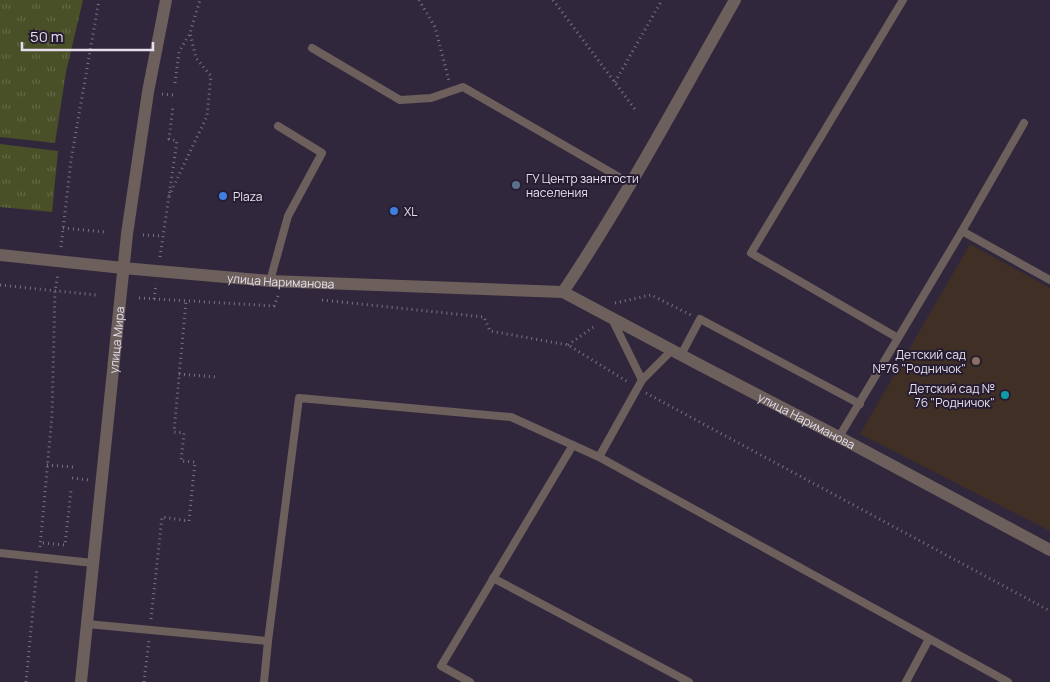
<svg xmlns="http://www.w3.org/2000/svg" width="1050" height="682" viewBox="0 0 1050 682" font-family="Manrope,sans-serif">
  <style>
    .education { fill: #402f25 }
    .grass { fill: url(#grass-tufts) }
    .lines { fill: none; stroke-linecap: round; stroke-linejoin: round }
    .path { stroke: #7a7284; stroke-width: 3; stroke-dasharray: 1 4; stroke-linecap: butt }
    .service { stroke: #6c5f5c; stroke-width: 8 }
    .minor { stroke: #6c5f5c; stroke-width: 12 }
    .tertiary { stroke: #6c5f5c; stroke-width: 12 }
    .service-dot { fill: #5c6f8a; stroke: #271d31; stroke-width: 2 }
    .shop-dot { fill: #3f7fe0; stroke: #271d31; stroke-width: 2 }
    .education-dot { fill: #8d6e63; stroke: #271d31; stroke-width: 2 }
    .culture-dot { fill: #0f9aa8; stroke: #271d31; stroke-width: 2 }
    .labels { text-anchor: middle; dominant-baseline: central; stroke-width: 4; stroke-linejoin: round; paint-order: stroke }
    .poi-label { font-size: 12px; fill: #e6e0ee; stroke: #271d31; text-anchor: start }
    .street-label { font-size: 12px; fill: #e6e0ee; stroke: #271d31 }
  </style>
  <defs>
    <pattern id="grass-tufts" width="24" height="20" patternUnits="userSpaceOnUse" patternTransform="scale(1.25)"><rect width="24" height="20" fill="#494f26"/><path d="M3 7l-1-3M5 7V3M7 7l1-3M15 17l-1-3M17 17v-4M19 17l1-3" fill="none" stroke="#636846"/></pattern>
  </defs>
  <rect width="100%" height="100%" fill="#31273c"/>
  <polygon class="education" points="970,244 1050,288 1050,531 860,434"/>
  <g class="grass">
    <polygon points="0,0 83,0 66,72 55,143 0,137"/>
    <polygon points="0,144 58,151 52,212 0,207"/>
  </g>
  <g class="lines">
    <g class="path">
      <polyline points="419,0 435,27 449,81"/>
      <polyline points="553,0 637,112"/>
      <polyline points="615,82 662,0"/>
      <polyline points="175,83 179,52 190,33 200,0"/>
      <polyline points="162,94 174,95"/>
      <polyline points="169,196 207,116 211,76 196,58 190,33"/>
      <polyline points="63,228 105,232"/>
      <polyline points="143,235 163,236"/>
      <polyline points="61,247 71,160 99,0"/>
      <polyline points="160,257 177,141 169,139 173,106"/>
      <polyline points="0,285 96,295"/>
      <polyline points="139,298 274,306 278,296"/>
      <polyline points="154,299 156,284"/>
      <polyline points="322,300 484,317 490,331 568,345 628,382"/>
      <polyline points="615,303 651,295 691,315"/>
      <polyline points="568,345 595,326"/>
      <polyline points="179,374 216,377"/>
      <polyline points="646,393 1050,611"/>
      <polyline points="47,465 73,467"/>
      <polyline points="72,478 89,480"/>
      <polyline points="43,543 65,545 71,490"/>
      <polyline points="40,547 52,416 55,291 58,274"/>
      <polyline points="151,619 162,517 189,521 195,462 181,461 184,433 174,432 186,301"/>
      <polyline points="26,682 37,568"/>
      <polyline points="144,682 149,640"/>
    </g>
    <g class="service">
      <polyline points="312,48 400,100 431,98 463,87 631,184"/>
      <polyline points="962,231 1024,123"/>
      <polyline points="270,281 288,216 322,153 278,126"/>
      <polyline points="612,319 642,380"/>
      <polyline points="898,338 751,253 903,0"/>
      <polyline points="681,355 700,319 860,404"/>
      <polyline points="839,437 962,231 1050,280"/>
      <polyline points="599,457 642,380 672,350"/>
      <polyline points="0,553 93,563"/>
      <polyline points="493,578 689,682"/>
      <polyline points="87,624 268,641"/>
      <polyline points="264,682 268,641 299,398 511,417 599,457 1008,682"/>
      <polyline points="470,682 441,666 573,445"/>
      <polyline points="906,682 929,639"/>
    </g>
    <g class="minor">
      <path id="s1" d="M0,255L123,268L270,281L563,292L698,364L839,437L1050,550"/>
      <path d="M563,292C626,198 679,98 735,0"/>
    </g>
    <path class="tertiary" id="s2" d="M81,682L127,234L148,92L166,0"/>
  </g>
  <circle class="service-dot" cx="516" cy="185" r="5"/>
  <g class="shop-dot">
    <circle cx="223" cy="196" r="5"/>
    <circle cx="394" cy="211" r="5"/>
  </g>
  <circle class="education-dot" cx="976" cy="361" r="5"/>
  <circle class="culture-dot" cx="1005" cy="395" r="5"/>
  <g class="labels">
    <g class="poi-label">
      <text x="526" y="178">ГУ Центр занятости<tspan x="526" dy="14">населения</tspan></text>
      <text x="233" y="196">Plaza</text>
      <text x="404" y="211">XL</text>
      <text x="966" y="354" text-anchor="end">Детский сад<tspan x="966" dy="14">№76 "Родничок"</tspan></text>
      <text x="995" y="388" text-anchor="end">Детский сад №<tspan x="995" dy="14">76 "Родничок"</tspan></text>
    </g>
    <g class="street-label">
      <text stroke="none"><textPath href="#s1" startOffset="282">улица Нариманова</textPath></text>
      <text stroke="none"><textPath href="#s2" startOffset="344">улица Мира</textPath></text>
      <text stroke="none"><textPath href="#s1" startOffset="840">улица Нариманова</textPath></text>
    </g>
  </g>
  <path d="M22 42v8h131v-8" fill="none" stroke="#e6e0ee" stroke-width="2.5"/>
  <text x="30" y="42" font-size="15" fill="#e6e0ee" stroke="#271d31" stroke-width="4" paint-order="stroke">50 m</text>
</svg>
